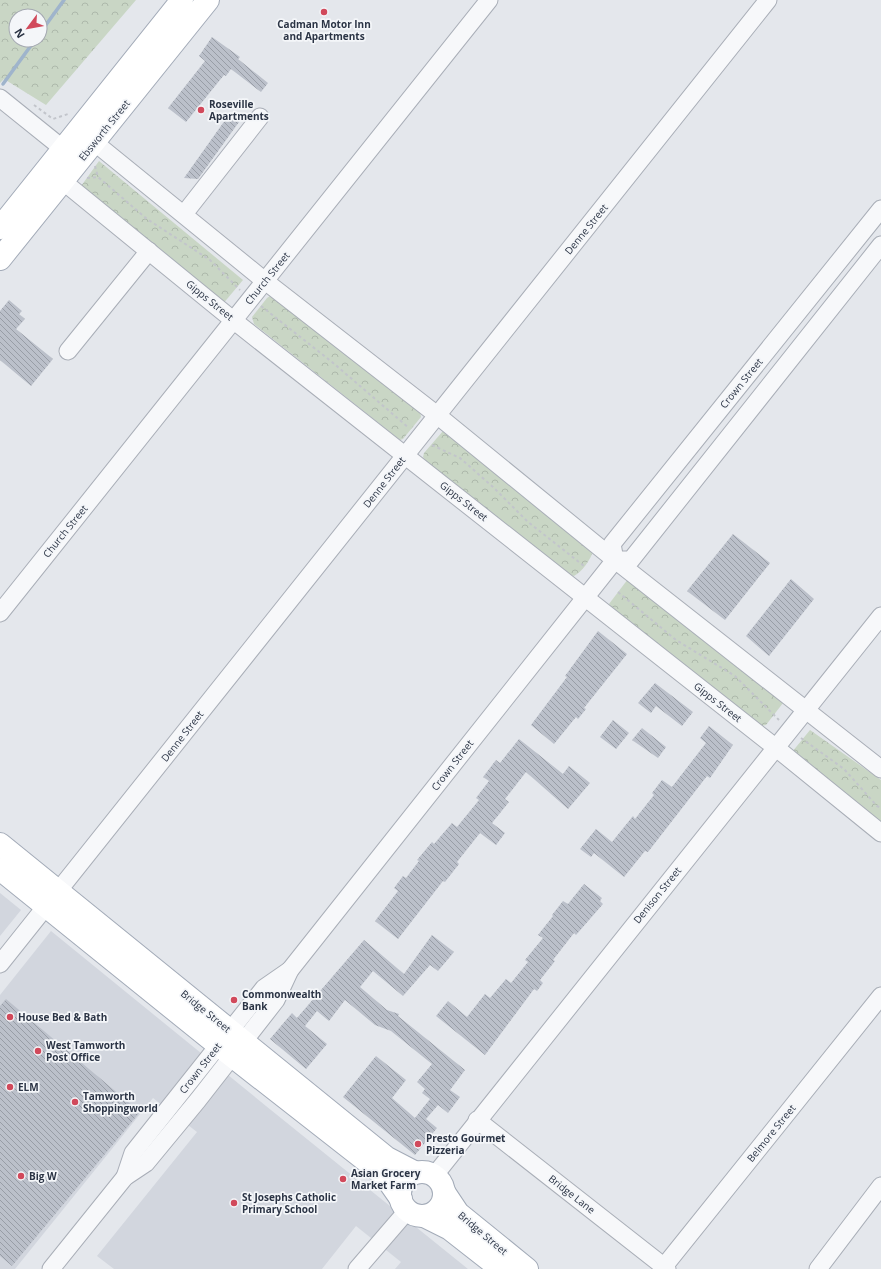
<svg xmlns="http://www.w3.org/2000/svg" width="881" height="1269" viewBox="0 0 881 1269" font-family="'Open Sans',sans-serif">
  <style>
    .built { fill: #d2d6de }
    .park { fill: url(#park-crowns); fill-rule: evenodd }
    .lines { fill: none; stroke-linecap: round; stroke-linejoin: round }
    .stream { stroke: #9fb4cc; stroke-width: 3.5 }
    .building { fill: url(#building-back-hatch) }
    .minor-casing { stroke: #a9aeb7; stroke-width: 19 }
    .major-casing { stroke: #a3abb8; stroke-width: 24 }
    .path { stroke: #c2c5cb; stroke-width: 2; stroke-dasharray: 3 3; stroke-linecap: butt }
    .minor { stroke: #f7f8fa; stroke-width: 17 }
    .major { stroke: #fff; stroke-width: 22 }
    .poi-dot { fill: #d1495b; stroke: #f4f6f9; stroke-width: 1.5 }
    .labels { text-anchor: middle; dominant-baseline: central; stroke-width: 3.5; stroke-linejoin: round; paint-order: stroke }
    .poi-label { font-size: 10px; font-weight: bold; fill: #2b3445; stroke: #f4f6f9; text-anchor: start }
    .street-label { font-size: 10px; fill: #2b3445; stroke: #f4f6f9 }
  </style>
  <defs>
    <pattern id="park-crowns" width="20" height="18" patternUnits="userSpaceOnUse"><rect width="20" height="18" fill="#c9d6c5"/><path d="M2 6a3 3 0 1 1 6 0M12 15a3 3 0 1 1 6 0" fill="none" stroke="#adb8ab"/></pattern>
    <pattern id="building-back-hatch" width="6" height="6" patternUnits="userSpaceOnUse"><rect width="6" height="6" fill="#bbc0ca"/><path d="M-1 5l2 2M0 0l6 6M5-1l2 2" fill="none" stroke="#989da6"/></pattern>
  </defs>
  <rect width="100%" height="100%" fill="#e4e7ec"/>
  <g class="built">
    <polygon points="0,893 21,910 0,936"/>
    <polygon points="51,931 266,1106 468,1269 395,1269 401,1262 356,1226 322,1269 114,1269 97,1256 197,1132 153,1098 15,1269 0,1269 0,995"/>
  </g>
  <g class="park">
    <path d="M0,0H136L46,105L4,79L0,83ZM16,16H40V40H16Z"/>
    <polygon points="99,161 243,280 222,305 79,189"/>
    <polygon points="273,294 420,411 421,417 403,439 400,440 254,324 252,317 267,298"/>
    <path d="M443,431L446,432L593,551C591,559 582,572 574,576L567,573L426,461L423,457L424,453Z"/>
    <polygon points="628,579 782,698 783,703 766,725 760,726 614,611 609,604"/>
    <polygon points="810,730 881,780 881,824 788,757"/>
  </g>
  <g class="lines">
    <g class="stream">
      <polyline points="40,33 64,0"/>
      <polyline points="3,84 35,40"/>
    </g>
  </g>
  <g class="building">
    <polygon points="212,37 240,57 238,59 268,83 261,92 231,69 226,76 224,75 186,122 168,108 205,61 199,56"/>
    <polygon points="244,115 198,179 184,178 228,116"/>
    <polygon points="9,300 22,311 19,314 25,319 16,329 53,359 31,386 0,360 0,311"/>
    <polygon points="733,534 770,563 725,620 687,591"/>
    <polygon points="791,579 814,599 769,656 746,636"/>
    <polygon points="598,631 627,654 584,708 586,709 578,719 576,717 554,744 531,725 567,677 565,676"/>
    <polygon points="655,683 693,712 682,726 656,706 651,713 638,703"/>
    <polygon points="613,720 629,733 616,749 600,737"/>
    <polygon points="709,726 733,745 710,778 707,776 648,852 645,851 624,877 594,853 591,857 580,849 596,829 612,842 633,816 635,819 654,795 652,793 662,780 672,787 706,743 700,738"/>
    <polygon points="642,728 666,747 658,758 632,740"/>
    <polygon points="519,739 563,774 569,766 590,783 568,809 526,772 505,799 509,802 492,823 505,833 496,845 480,833 457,862 459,864 445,882 443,881 398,939 375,921 398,891 394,888 403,876 406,878 419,861 417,860 432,842 434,844 452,823 457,827 479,800 476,798 489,781 483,777 496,760 500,763"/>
    <polygon points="584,884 602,898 600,901 603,904 576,935 574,933 553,960 555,961 540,980 543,983 537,991 534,989 485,1055 436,1016 448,1001 467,1017 485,994 490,998 506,979 511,983 528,962 525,960 543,938 538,935 553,916 552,915 563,901 568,904"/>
    <polygon points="432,935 454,952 438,971 430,965 403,996 373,971 360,987 387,1010 399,1014 398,1016 465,1070 450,1090 460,1097 448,1113 438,1105 426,1119 437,1128 415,1155 343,1097 376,1056 406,1080 392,1098 415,1118 430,1099 422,1093 425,1089 417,1082 432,1064 391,1031 375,1025 345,1000 329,1021 317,1011 305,1026 327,1044 306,1069 270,1039 292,1013 297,1018 364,940 404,974"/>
    <polygon points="6,999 140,1112 12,1266 0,1256 0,1006"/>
  </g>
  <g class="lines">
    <g class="minor-casing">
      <g id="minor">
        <polyline points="0,98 72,156"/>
        <polyline points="84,138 94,142 265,281 437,415 615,560 881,769"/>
        <polyline points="54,174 233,320 775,747 881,833"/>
        <polyline points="184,214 260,117"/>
        <polyline points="68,351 149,251"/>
        <polyline points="615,560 612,544 881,209"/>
        <polyline points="615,560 631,560 881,245"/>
        <polyline points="0,613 489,0"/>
        <polyline points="0,964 768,0"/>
        <polyline points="477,1120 667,1269"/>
        <polyline points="434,1176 881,616"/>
        <polyline points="125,1177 133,1153 264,988 290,970"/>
        <polyline points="51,1269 125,1177 146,1163 198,1100 276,1000 290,970 615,560"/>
        <polyline points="357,1269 407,1211"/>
        <polyline points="662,1269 881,996"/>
        <polyline points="818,1269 881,1186"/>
      </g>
    </g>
    <g class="major-casing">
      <g id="major">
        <polyline points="0,228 182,0"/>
        <polyline points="0,259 208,0"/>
        <polyline points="0,844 387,1158 414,1172"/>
        <polyline points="0,869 218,1045 378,1170 387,1179 401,1199"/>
        <circle cx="422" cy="1194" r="22"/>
        <polyline points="444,1192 458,1213 527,1269"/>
        <polyline points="424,1216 450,1229 501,1269"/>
      </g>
    </g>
    <g class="path">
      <polyline points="34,105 53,119 68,114"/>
      <polyline points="95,166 98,177"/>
      <polyline points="87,178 98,177 147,219 210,260 240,290"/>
      <polyline points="261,306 332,362 409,428"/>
      <polyline points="432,445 460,458 493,487 528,522 584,566"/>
      <polyline points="618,592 676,640 735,676 779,720"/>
      <polyline points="801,738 844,769 877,806 881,808"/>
    </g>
    <use href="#minor" class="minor"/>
    <use href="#major" class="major"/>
  </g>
  <g class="poi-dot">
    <circle cx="324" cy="12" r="4"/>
    <circle cx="201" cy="110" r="4"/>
    <circle cx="234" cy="1000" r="4"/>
    <circle cx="10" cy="1017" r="4"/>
    <circle cx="38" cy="1051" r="4"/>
    <circle cx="10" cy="1087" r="4"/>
    <circle cx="75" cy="1102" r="4"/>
    <circle cx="418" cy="1144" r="4"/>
    <circle cx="21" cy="1176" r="4"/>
    <circle cx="343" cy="1179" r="4"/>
    <circle cx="234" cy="1203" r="4"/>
  </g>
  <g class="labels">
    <g class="poi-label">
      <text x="324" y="24" text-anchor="middle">Cadman Motor Inn<tspan x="324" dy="12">and Apartments</tspan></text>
      <text x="209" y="104">Roseville<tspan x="209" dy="12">Apartments</tspan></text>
      <text x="242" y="994">Commonwealth<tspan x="242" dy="12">Bank</tspan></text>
      <text x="18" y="1017">House Bed &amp; Bath</text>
      <text x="46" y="1045">West Tamworth<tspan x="46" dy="12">Post Office</tspan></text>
      <text x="18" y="1087">ELM</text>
      <text x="83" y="1096">Tamworth<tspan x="83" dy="12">Shoppingworld</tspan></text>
      <text x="426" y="1138">Presto Gourmet<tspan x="426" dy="12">Pizzeria</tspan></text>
      <text x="351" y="1173">Asian Grocery<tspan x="351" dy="12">Market Farm</tspan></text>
      <text x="29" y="1176">Big W</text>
      <text x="242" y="1197">St Josephs Catholic<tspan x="242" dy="12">Primary School</tspan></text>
    </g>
    <g class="street-label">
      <text transform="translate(104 130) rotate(-51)">Ebsworth Street</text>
      <text transform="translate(586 229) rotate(-51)">Denne Street</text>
      <text transform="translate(267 278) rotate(-51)">Church Street</text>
      <text transform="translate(210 300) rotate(39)">Gipps Street</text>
      <text transform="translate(741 383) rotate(-51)">Crown Street</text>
      <text transform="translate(384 482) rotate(-52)">Denne Street</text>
      <text transform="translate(464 501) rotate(38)">Gipps Street</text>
      <text transform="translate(65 531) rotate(-51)">Church Street</text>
      <text transform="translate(718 702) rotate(38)">Gipps Street</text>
      <text transform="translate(182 736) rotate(-52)">Denne Street</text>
      <text transform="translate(452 765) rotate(-52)">Crown Street</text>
      <text transform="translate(657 895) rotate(-51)">Denison Street</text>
      <text transform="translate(206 1011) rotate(39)">Bridge Street</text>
      <text transform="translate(200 1068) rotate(-52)">Crown Street</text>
      <text transform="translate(771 1133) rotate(-51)">Belmore Street</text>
      <text transform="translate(572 1194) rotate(38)">Bridge Lane</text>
      <text transform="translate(483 1233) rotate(40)">Bridge Street</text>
    </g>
  </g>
  <g transform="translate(28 28) rotate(238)"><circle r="19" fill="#f4f6f9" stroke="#a4a8b1"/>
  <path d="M0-3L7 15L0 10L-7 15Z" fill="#d1495b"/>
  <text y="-6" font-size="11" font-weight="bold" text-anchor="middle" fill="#2b3445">N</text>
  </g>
</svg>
